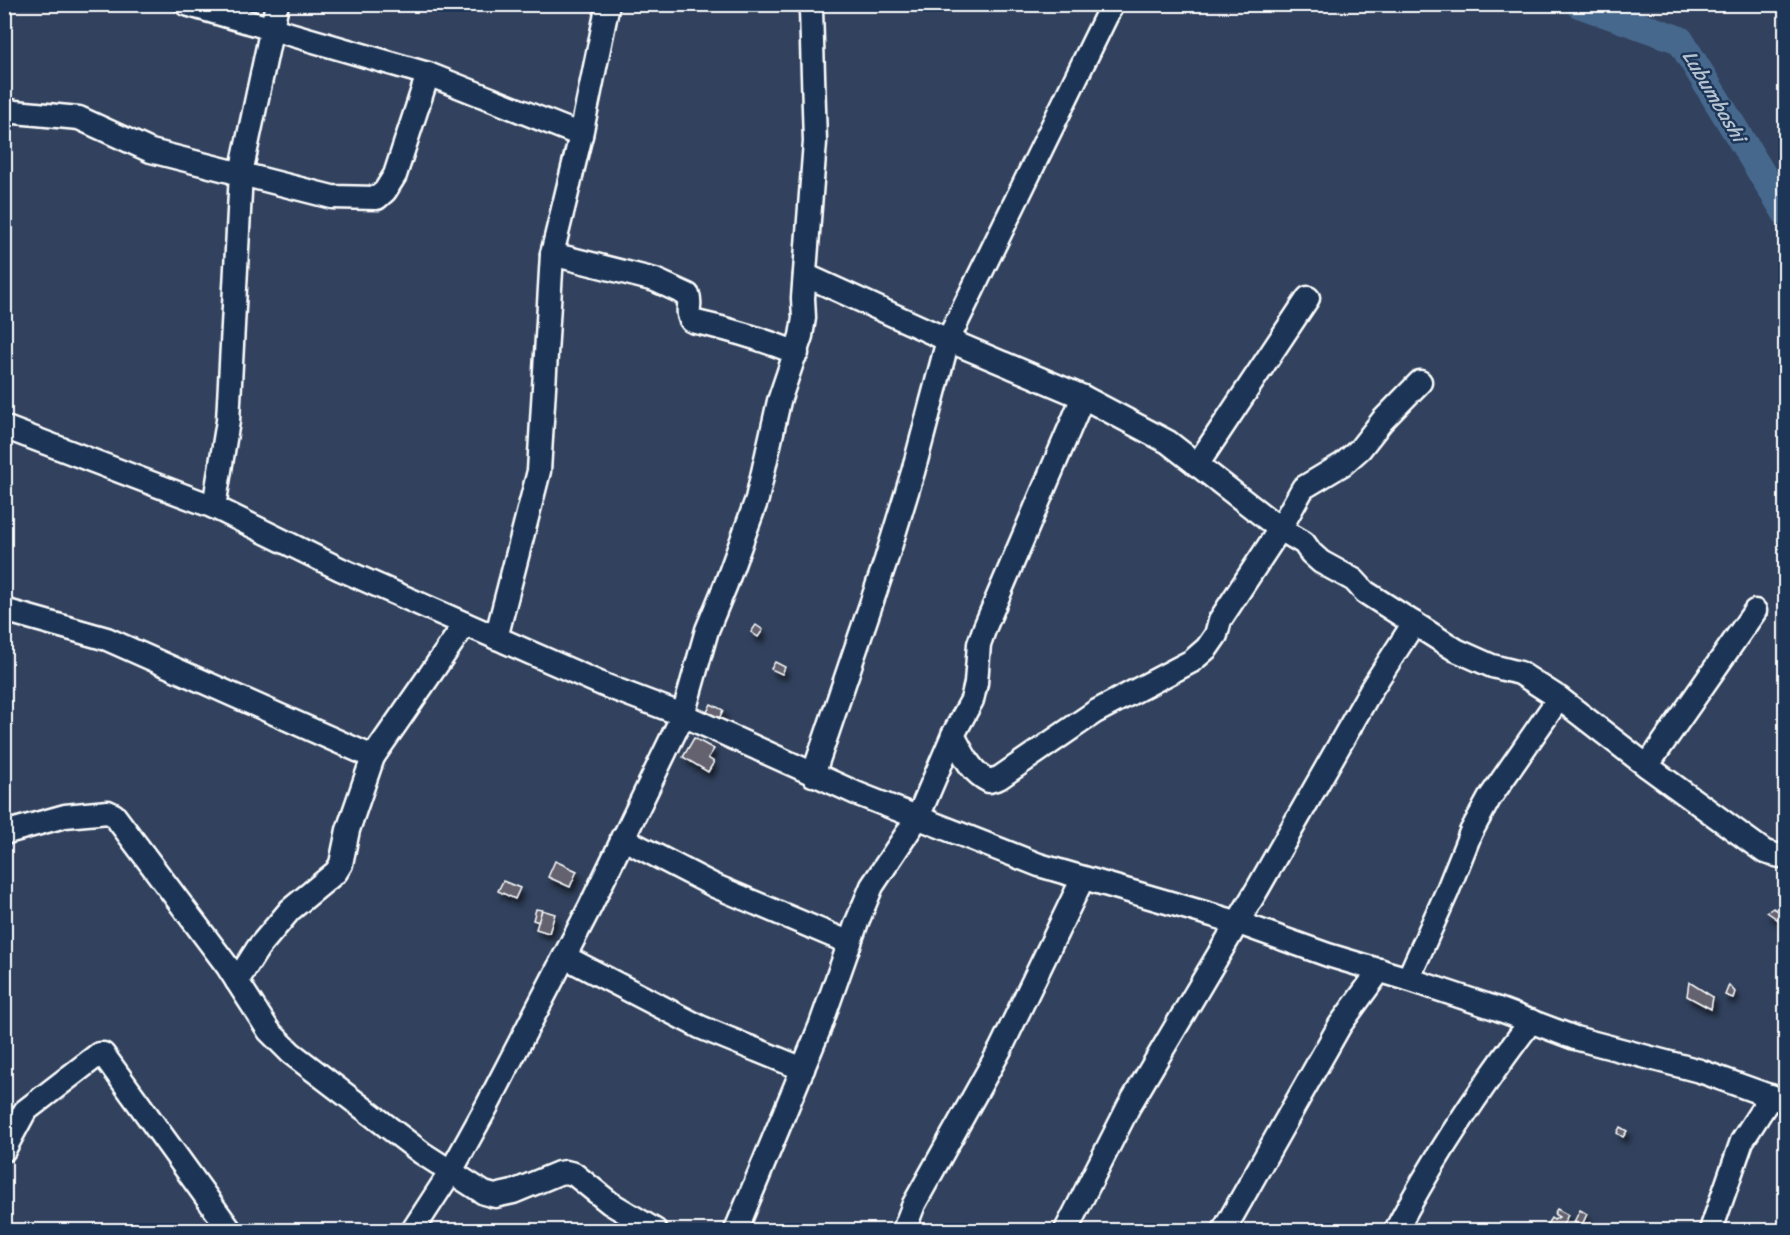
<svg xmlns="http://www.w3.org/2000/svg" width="1790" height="1235" viewBox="0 0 1790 1235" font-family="Sriracha,sans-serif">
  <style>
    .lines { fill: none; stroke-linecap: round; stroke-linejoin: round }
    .river { stroke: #46688d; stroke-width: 28 }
    .building { fill: #64626e; stroke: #fff; stroke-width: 1.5; filter: url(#shadow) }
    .minor-casing { stroke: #fff; stroke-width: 27 }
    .minor { stroke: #1d3557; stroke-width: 22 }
    .labels { text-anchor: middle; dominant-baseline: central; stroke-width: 5; stroke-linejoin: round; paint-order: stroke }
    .water-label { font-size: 20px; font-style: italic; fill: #b5c3d1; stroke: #1d3557 }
  </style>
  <defs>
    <filter id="shadow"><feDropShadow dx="3.5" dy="6" stdDeviation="3" flood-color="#0009"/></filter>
  </defs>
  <rect width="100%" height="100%" fill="#32425e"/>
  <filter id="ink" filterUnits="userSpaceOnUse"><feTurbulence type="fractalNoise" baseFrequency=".0167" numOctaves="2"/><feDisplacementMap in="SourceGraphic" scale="12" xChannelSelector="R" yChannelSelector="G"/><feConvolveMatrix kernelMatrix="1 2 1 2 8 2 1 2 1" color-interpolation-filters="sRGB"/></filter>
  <g filter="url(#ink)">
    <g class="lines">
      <polyline class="river" points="1579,4 1680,40 1786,213"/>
    </g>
    <g class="building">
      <polygon points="756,625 763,630 758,637 751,632"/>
      <polygon points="775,662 785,667 782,674 771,669"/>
      <polygon points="711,704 723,710 718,721 706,714"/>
      <polygon points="694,738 714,749 708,758 714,762 708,772 683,757"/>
      <polygon points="555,861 577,871 570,887 548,877"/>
      <polygon points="503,881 520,888 515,899 498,891"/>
      <polygon points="1773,908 1786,915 1786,925 1767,912"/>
      <polygon points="536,909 542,910 539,922 533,920"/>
      <polygon points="542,910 555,914 549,933 536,929"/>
      <polygon points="1689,982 1713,997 1711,1009 1687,996"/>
      <polygon points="1729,985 1735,992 1733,998 1725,995"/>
      <polygon points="1620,1127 1627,1131 1623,1137 1617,1133"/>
      <polygon points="1557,1209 1568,1215 1560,1230 1555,1230 1546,1226 1551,1218 1554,1220 1559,1217 1554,1214"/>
      <polygon points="1580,1210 1587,1214 1582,1225 1574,1222"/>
    </g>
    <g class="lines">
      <g class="minor-casing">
        <g id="minor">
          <polyline points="186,4 428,74 581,135"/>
          <polyline points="4,109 15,112 79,118 151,151 332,197 377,198 385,191 395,175 428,74"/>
          <path d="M552,254L655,280L688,295C692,304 685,312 692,321C729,329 762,339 797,353"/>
          <polyline points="805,275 948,340 1083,397 1168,442 1280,529 1304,543 1311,553 1321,562 1354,580 1365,592 1456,650 1492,666 1520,673 1559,698 1647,766 1765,852 1780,856 1786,853"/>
          <polyline points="4,427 214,507 340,569 604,685 683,715 858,794 1039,865 1236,922 1328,955 1408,979 1498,1009 1575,1038 1700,1071 1786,1102"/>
          <polyline points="1197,465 1308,298"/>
          <polyline points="214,507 228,421 241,173 277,4"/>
          <polyline points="4,610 107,639 373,757 465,624"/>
          <polyline points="496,638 539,471 552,254 581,135 608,4"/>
          <path d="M953,735C963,753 970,772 989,781L999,778L1095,712L1192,661L1207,648L1216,635L1220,620L1280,529L1303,488L1343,464L1360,449L1382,421L1420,382"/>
          <polyline points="1647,766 1755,611"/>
          <polyline points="813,775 886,560 913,472 948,340 1112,4"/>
          <polyline points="4,833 65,816 108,812 114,815 228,967 269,1031 291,1053 422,1153 484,1193 495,1196 513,1192 559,1173 566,1172 574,1174 610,1203 655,1230"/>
          <polyline points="622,838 715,886 850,943"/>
          <polyline points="565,957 700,1027 803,1069"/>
          <polyline points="1408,979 1447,892 1471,832 1489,799 1559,698"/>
          <polyline points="237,981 258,948 290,910 336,872 341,864 348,830 373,757"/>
          <polyline points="4,1150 25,1111 99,1054 103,1054 230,1230"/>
          <polyline points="413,1230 450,1173 487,1106 590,907 683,715 707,630 726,584 757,499 779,401 801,336 804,318 803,298 815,142 811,9"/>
          <polyline points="736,1230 820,1027 857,922 872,886 918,817 953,735 972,700 976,683 979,644 985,627 1083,397"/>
          <polyline points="904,1230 914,1204 1001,1048 1083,878"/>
          <polyline points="1066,1230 1129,1106 1258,888 1372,688 1414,623"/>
          <polyline points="1224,1230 1340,1025 1380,970"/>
          <path d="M1396,1230C1434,1157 1481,1087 1531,1021"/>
          <polyline points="1711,1230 1742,1141 1771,1096"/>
        </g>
      </g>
      <use href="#minor" class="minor"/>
    </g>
  </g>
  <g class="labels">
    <g class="water-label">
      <text transform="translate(1714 96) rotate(59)">Lubumbashi</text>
    </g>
  </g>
  <rect width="1790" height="1235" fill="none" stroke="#1d3557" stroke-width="24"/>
  <rect x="12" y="12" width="1766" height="1211" fill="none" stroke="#fff" stroke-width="2" filter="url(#ink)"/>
</svg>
